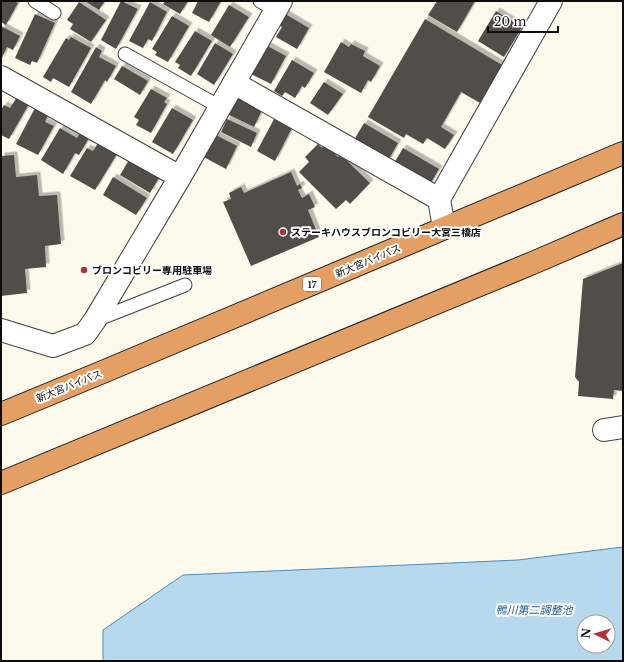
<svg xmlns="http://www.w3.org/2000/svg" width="624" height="662" viewBox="0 0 624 662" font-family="'Libre Baskerville','Noto Sans JP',serif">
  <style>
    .water { fill: #b7d9ee; stroke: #478dbd; fill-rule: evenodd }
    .building { fill: #534d49; filter: url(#shadow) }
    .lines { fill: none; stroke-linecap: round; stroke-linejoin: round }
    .lane-casing { stroke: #3f3f3f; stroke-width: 15 }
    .street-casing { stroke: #3f3f3f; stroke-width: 24 }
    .highway-casing { stroke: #1d1d1d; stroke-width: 24 }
    .lane { stroke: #fff; stroke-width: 13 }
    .street { stroke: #fff; stroke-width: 22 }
    .highway { stroke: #e39f64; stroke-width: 22 }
    .poi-dot { fill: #ab343a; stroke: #fff; stroke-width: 1.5 }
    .labels { text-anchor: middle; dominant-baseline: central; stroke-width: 4; stroke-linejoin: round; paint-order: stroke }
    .shield { fill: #fff; stroke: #555; stroke-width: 1 }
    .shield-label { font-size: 9px; font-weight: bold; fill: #0c0c0c }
    .poi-label { font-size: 10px; font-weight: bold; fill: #0c0c0c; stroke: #fff; text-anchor: start }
    .street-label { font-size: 10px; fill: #0c0c0c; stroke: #fff }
    .water-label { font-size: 11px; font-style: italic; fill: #245f8e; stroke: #fff }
  </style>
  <defs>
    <filter id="shadow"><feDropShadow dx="3.5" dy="-3.5" stdDeviation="0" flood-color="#0004"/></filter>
  </defs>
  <rect width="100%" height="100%" fill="#fdfaed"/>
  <path class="water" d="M623,547V661H103V630L183,575L518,560ZM584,622H608V646H584Z"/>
  <g class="building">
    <polygon points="1,1 14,1 18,3 6,25 1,22"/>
    <polygon points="85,1 105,1 99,10"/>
    <polygon points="121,1 138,9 116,49 101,40"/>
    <polygon points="165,1 188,1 180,14 163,4"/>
    <polygon points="198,1 221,1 209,22 192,13"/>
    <polygon points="437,1 475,1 457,32 428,15"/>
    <polygon points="79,2 106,20 91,42 70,29 73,24 67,20"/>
    <polygon points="150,2 167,12 152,41 148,39 143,48 129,41"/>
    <polygon points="229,5 249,17 230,47 211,35"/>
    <polygon points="496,11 522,27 504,57 478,41"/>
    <polygon points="282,12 309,28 297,49 276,37 282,27 276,23"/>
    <polygon points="35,14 55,23 37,63 32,61 30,65 15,58"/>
    <polygon points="172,16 189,26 168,62 155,55 157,52 152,49"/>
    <polygon points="425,19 502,65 480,103 461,92 441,127 454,135 445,149 427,138 423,144 406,134 404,138 368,117"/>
    <polygon points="1,26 20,36 13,50 7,47 1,60"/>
    <polygon points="195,31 212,41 191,76 178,68 180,65 175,62"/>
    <polygon points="71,37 91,48 69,87 53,78 51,82 43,77 66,38 69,40"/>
    <polygon points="341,42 349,47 351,44 365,51 363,56 380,66 371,82 368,80 361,93 324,72"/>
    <polygon points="215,43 233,54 214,85 197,74"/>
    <polygon points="264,44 286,56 271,84 249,73"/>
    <polygon points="96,47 102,51 99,57 116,66 107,82 105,80 91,104 71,92"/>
    <polygon points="292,60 314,73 305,88 302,86 295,98 285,92 282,96 274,91"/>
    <polygon points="122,66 148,81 140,95 114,79"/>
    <polygon points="324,82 343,94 328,115 310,103"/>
    <polygon points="151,89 167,98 164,102 167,104 151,133 136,125 139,120 134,117"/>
    <polygon points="17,97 29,104 9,139 1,135 1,110 4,105 10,108"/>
    <polygon points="236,97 262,110 254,127 227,114"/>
    <polygon points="36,106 49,113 45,122 54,126 38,155 16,144"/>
    <polygon points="172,108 193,120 173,154 152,142"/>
    <polygon points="227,119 257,133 251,147 221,132"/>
    <polygon points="274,119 292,128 275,161 257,151"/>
    <polygon points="364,123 398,143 388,161 354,140"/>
    <polygon points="60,128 77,138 80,133 89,138 79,155 75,153 63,174 41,160"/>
    <polygon points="212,133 237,146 226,169 200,155"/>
    <polygon points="98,143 117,154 95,190 70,176 87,148 93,151"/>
    <polygon points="318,144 322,148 325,144 338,157 340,154 370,183 350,204 346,200 336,209 299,172 309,162 305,157"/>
    <polygon points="403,148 439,169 429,186 393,165"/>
    <polygon points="14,155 16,177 37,175 39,196 57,195 61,244 45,246 46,267 25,269 27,293 1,296 1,156"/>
    <polygon points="129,160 159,178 150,193 120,175"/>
    <polygon points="291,172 297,186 300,184 302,188 298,190 302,198 309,194 315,207 308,210 319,237 251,266 223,202 231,199 229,193 241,187 244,193"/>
    <polygon points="113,177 147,198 136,215 103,195"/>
    <polygon points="623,263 623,391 614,390 613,399 578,396 579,382 575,377 583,279"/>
  </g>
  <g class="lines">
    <g class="lane-casing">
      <g id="lane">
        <polyline points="35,1 54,13"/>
        <polyline points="260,1 276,10"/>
        <polyline points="125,54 220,107"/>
        <polyline points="96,320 185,285"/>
      </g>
    </g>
    <g class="street-casing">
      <g id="street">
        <polyline points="1,77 180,177"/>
        <polyline points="234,83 439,199"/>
        <polyline points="444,228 439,199 551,1"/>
        <polyline points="1,330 53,346 85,334 95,320 180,177 281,1"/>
        <polyline points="604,430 623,427"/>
      </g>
    </g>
    <g class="highway-casing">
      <g id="highway">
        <polyline points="1,414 105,371 623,153"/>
        <polyline points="1,483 535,262 623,224"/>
      </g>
    </g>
    <use href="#lane" class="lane"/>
    <use href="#street" class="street"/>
    <use href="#highway" class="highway"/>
  </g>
  <g class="poi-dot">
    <circle cx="283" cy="232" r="4"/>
    <circle cx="84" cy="270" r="4"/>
  </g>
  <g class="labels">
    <rect class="shield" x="303" y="277" width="18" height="14" rx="3"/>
    <g class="shield-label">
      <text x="312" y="284">17</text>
    </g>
    <g class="poi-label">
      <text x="291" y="232">ステーキハウスブロンコビリー大宮三橋店</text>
      <text x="92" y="270">ブロンコビリー専用駐車場</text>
    </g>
    <g class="street-label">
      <text transform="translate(368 261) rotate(-23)">新大宮バイパス</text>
      <text transform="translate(69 386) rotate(-22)">新大宮バイパス</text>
    </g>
    <g class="water-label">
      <text x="534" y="610">鴨川第二調整池</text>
    </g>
  </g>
  <rect width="624" height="662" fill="none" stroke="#0c0c0c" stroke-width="4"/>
  <g transform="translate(596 634) rotate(275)"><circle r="19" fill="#ffffff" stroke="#9e9e9e"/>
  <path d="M0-3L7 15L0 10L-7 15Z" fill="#ab343a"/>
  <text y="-6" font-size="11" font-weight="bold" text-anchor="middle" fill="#0c0c0c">N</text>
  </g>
  <path d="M488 26v6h70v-6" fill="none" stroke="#0c0c0c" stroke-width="2"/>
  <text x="494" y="26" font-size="12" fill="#0c0c0c" stroke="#ffffff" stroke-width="3" paint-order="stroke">20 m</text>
</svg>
